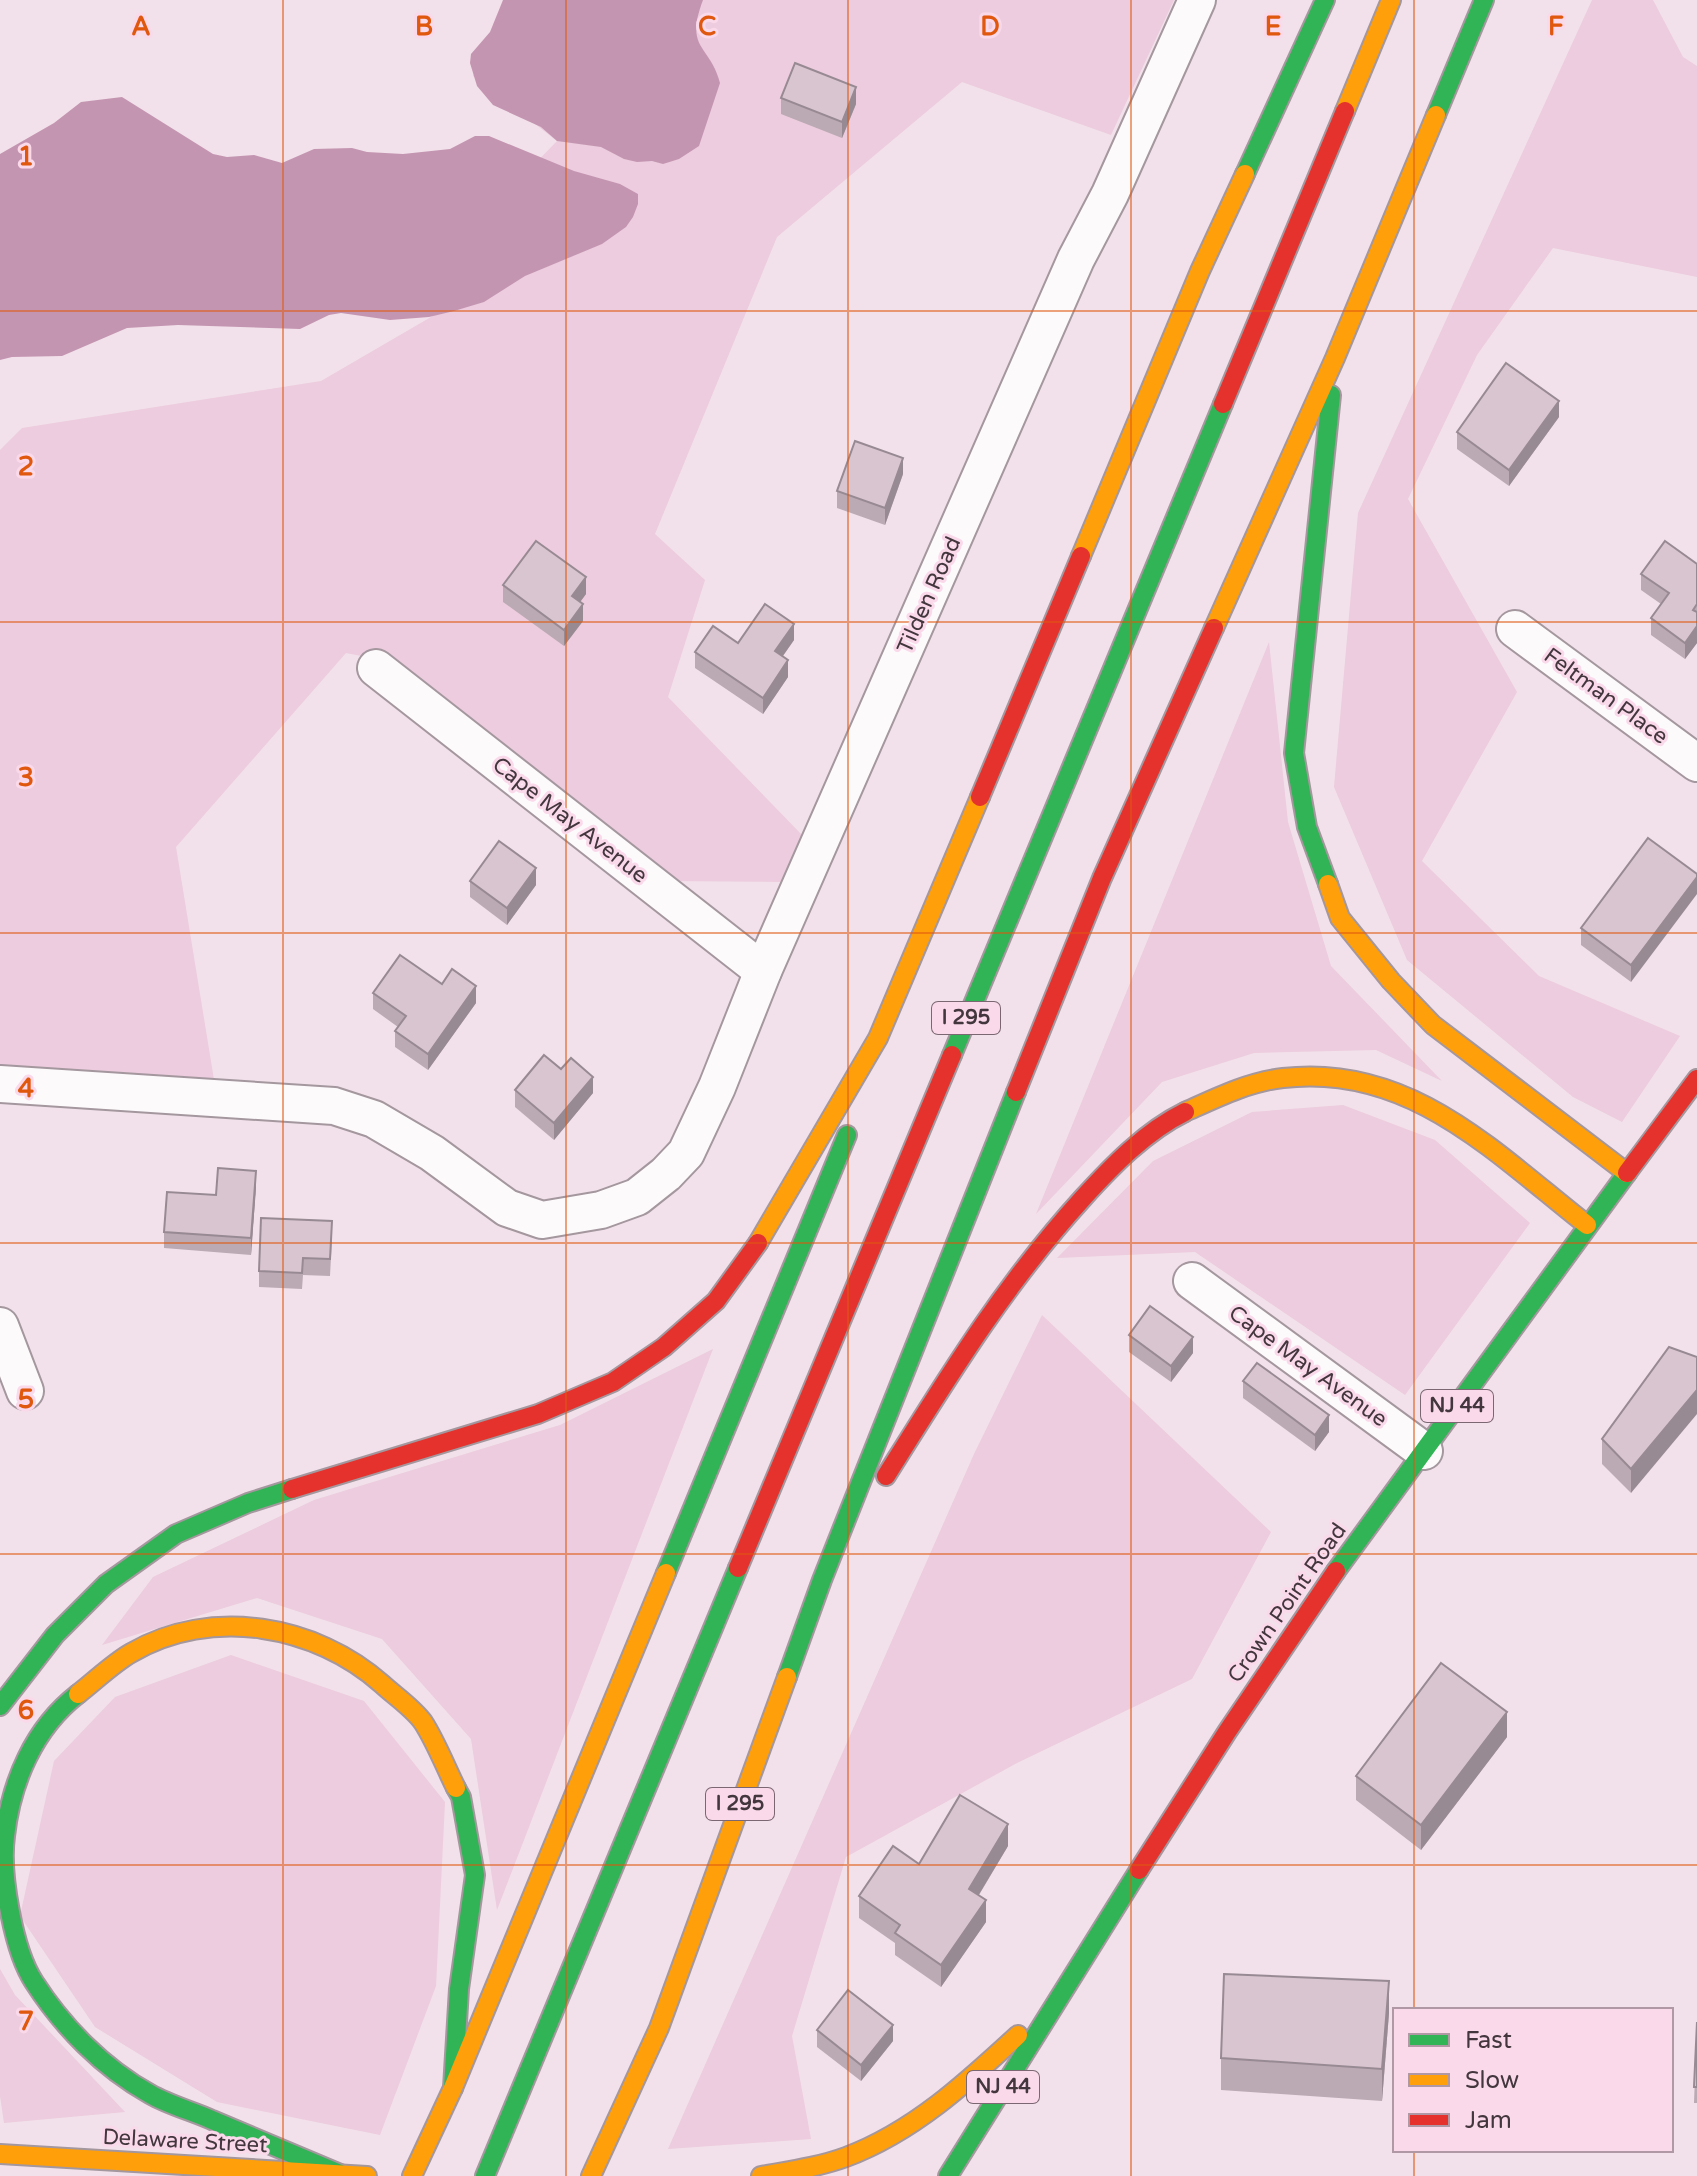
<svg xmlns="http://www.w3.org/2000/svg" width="1697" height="2176" viewBox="0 0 1697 2176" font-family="'Varela Round',sans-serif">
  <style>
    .green { fill: #ecccde }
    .water { fill: #c495b1 }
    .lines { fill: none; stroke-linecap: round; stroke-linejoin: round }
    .street-casing { stroke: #a4979e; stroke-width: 40 }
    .fast-casing { stroke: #a4979e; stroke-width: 22 }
    .slow-casing { stroke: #a4979e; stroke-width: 22 }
    .jam-casing { stroke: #a4979e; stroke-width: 22 }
    .street { stroke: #fdfafc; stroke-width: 36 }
    .fast { stroke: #30b455; stroke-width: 18 }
    .slow { stroke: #ff9f0a; stroke-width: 18 }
    .jam { stroke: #e5322d; stroke-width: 18 }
    .wall { fill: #bba9b3 }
    .shaded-wall { fill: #988a92 }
    .building { fill: #d9c5d0; stroke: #988a92; stroke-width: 2 }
    .grid { fill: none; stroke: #e0570e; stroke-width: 2; stroke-opacity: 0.55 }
    .labels { text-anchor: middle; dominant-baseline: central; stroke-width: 6; stroke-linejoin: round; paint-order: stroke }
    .shield { fill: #fad9eb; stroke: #7a6771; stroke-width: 2 }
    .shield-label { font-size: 20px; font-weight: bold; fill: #43363d }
    .street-label { font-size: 22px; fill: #43363d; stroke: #fad9eb }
    .grid-label { font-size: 26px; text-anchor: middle; font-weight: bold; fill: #e0570e; stroke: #fad9eb; stroke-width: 6; stroke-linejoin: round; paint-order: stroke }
  </style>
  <rect width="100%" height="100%" fill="#f2e1ea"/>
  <g class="green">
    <polygon points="505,0 1174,0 1111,135 962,82 777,237 655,534 705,580 668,697 802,835 784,882 664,881 398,663 346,653 176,847 216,1092 0,1077 0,450 22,428 321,381 637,197 524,175 557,141 473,76"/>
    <polygon points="1592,0 1653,0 1683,57 1697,66 1697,277 1553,248 1477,355 1408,499 1517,692 1422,861 1539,976 1680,1036 1622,1122 1573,1097 1407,960 1334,787 1358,513"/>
    <polygon points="1269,642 1288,822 1331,966 1442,1081 1376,1050 1254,1053 1162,1082 1036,1214"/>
    <polygon points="1343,1105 1435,1140 1530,1223 1405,1395 1195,1252 1057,1258 1153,1161 1252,1112"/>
    <polygon points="1042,1315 1271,1532 1192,1679 1017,1763 846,1857 792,2036 811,2139 668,2149 974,1454"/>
    <polygon points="713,1349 497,1910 471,1739 382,1639 257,1598 102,1645 153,1577 314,1500 560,1425"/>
    <polygon points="231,1655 364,1701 445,1802 436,1986 380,2135 217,2102 95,2027 20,1916 54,1761 115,1697"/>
    <polygon points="0,1969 15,1995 125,2112 4,2123 0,2096"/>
  </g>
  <g class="water">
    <path d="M503,0H703C684,50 710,44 720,83L699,146L679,159L663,164L652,161L637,162L624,159L601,147L557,141L541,127L493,105L477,86L470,63L471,54L490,32Z"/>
    <polygon points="122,97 213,154 227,157 254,155 282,163 314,149 352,148 367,152 403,154 450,149 475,136 489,136 574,171 620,184 638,194 638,204 633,217 626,227 602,244 525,276 484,302 454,311 429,317 390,320 341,313 329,315 300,329 178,325 127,328 62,356 12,357 0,360 0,154 54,123 81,102"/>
  </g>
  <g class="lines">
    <g class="street-casing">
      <g id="street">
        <polyline points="1515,629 1697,763"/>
        <polyline points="376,668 763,971"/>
        <polyline points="0,1084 334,1106 374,1119 432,1153 507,1208 542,1220 601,1210 637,1197 666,1174 686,1153 717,1087 763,971 1076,259 1110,194 1197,0"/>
        <polyline points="1192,1281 1424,1451"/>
        <polyline points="0,1326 25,1391"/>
      </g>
    </g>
    <g class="fast-casing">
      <g id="fast">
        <polyline points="1436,115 1484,0"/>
        <polyline points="1245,174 1325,0"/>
        <polyline points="1328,884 1307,827 1294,753 1331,395"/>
        <polyline points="952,1055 1223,404"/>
        <polyline points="1336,1571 1627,1173"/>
        <polyline points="666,1573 847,1135"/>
        <polyline points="787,1677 822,1580 1016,1092"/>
        <path d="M78,1694C34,1728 11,1782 5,1836C0,1873 13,1950 34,1982C63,2027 103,2068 150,2094C169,2105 192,2111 212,2120C254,2138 297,2156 340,2174"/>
        <polyline points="0,1706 55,1635 106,1584 176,1534 248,1503 292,1489"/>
        <polyline points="453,2088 459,1989 475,1875 461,1797 456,1788"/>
        <polyline points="485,2176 738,1568"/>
        <polyline points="948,2176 1139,1870"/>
      </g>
    </g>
    <g class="slow-casing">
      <g id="slow">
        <polyline points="1345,111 1391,0"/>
        <polyline points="1081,556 1200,271 1245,174"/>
        <polyline points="1214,628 1335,358 1436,115"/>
        <polyline points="1328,884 1340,918 1391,981 1433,1025 1627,1173"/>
        <path d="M1185,1112C1216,1098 1248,1082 1283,1078C1410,1063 1495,1153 1587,1225"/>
        <polyline points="758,1243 878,1038 980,797"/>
        <path d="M78,1694C95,1681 112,1664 131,1653C211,1606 316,1625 382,1684C395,1696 413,1708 423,1722C436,1742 445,1766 456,1788"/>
        <polyline points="0,2154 367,2176"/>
        <polyline points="412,2176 453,2088 666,1573"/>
        <polyline points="591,2176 659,2028 787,1677"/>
        <path d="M761,2176C789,2171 819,2167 846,2157C913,2132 966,2083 1018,2035"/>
      </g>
    </g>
    <g class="jam-casing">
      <g id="jam">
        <polyline points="1223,404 1345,111"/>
        <polyline points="980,797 1081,556"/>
        <polyline points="1016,1092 1102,878 1214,628"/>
        <polyline points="1627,1173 1697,1079"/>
        <path d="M886,1476C948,1377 1004,1285 1083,1198C1112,1166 1146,1131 1185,1112"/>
        <polyline points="292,1489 538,1414 613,1382 664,1347 716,1301 758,1243"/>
        <polyline points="738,1568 952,1055"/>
        <polyline points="1139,1870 1227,1732 1336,1571"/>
      </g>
    </g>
    <use href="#street" class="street"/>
    <use href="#fast" class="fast"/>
    <use href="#slow" class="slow"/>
    <use href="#jam" class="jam"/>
  </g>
  <g class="wall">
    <polygon points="781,98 856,104 842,138 781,114"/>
    <polygon points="1559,417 1509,486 1457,449 1457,432"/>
    <polygon points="903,474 885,525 837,508 837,491"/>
    <polygon points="1697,564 1697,643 1685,659 1651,635 1651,618 1661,604 1641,590 1641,574"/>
    <polygon points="503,585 586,594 580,602 583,621 564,646 503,602"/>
    <polygon points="794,640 783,656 788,677 763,714 695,668 695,652 738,643"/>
    <polygon points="1648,838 1631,982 1581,945 1581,928"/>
    <polygon points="470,881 536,885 507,925 470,897"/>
    <polygon points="442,984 476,1003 428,1070 395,1047 395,1031 398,1027 373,1009 373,993"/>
    <polygon points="561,1069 593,1093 554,1140 515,1107 515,1090"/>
    <polygon points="256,1187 251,1255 164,1248 164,1232 216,1195"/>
    <polygon points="332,1238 330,1276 303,1275 302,1289 259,1287 259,1271"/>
    <polygon points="1129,1335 1193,1353 1171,1382 1129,1352"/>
    <polygon points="1669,1347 1631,1493 1602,1464 1602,1439"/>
    <polygon points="1243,1381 1329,1432 1315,1451 1243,1398"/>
    <polygon points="1507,1737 1421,1850 1356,1800 1356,1776"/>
    <polygon points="1008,1846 979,1895 986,1922 941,1987 895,1955 895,1943 859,1918 859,1896 919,1864"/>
    <polygon points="1389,2013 1382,2101 1221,2090 1221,2058"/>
    <polygon points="1697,2022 1697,2103 1694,2103"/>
    <polygon points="817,2030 893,2041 861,2081 817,2047"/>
  </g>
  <g class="shaded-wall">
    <polygon points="856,87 856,104 842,138 842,122"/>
    <polygon points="1559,401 1559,417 1509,486 1509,470"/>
    <polygon points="903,458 903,474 885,525 885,508"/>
    <polygon points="586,577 586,594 572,613 572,596"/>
    <polygon points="583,604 583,621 564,646 564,630"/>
    <polygon points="794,624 794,640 775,667 775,651"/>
    <polygon points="1697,626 1697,643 1685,659 1685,643"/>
    <polygon points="788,660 788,677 763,714 763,698"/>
    <polygon points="536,868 536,885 507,925 507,908"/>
    <polygon points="1697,877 1697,894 1631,982 1631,965"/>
    <polygon points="476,986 476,1003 428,1070 428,1054"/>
    <polygon points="593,1077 593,1093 554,1140 554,1123"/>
    <polygon points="256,1171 256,1187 251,1255 251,1238"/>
    <polygon points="1193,1337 1193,1353 1171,1382 1171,1366"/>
    <polygon points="1697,1390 1697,1414 1631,1493 1631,1469"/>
    <polygon points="1329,1415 1329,1432 1315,1451 1315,1435"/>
    <polygon points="1507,1712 1507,1737 1421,1850 1421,1825"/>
    <polygon points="1008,1824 1008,1846 969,1911 969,1889"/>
    <polygon points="986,1900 986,1922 941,1987 941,1965"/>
    <polygon points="1389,1981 1389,2013 1382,2101 1382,2069"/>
    <polygon points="893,2025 893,2041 861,2081 861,2065"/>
  </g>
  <g class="building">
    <polygon points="795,63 856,87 842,122 781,98"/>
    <polygon points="1506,363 1559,401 1509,470 1457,432"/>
    <polygon points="855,441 903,458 885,508 837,491"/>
    <polygon points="536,541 586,577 572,596 583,604 564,630 503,585"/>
    <polygon points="1665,541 1697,564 1697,604 1693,610 1697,612 1697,626 1685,643 1651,618 1669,593 1641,574"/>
    <polygon points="765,604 794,624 775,651 788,660 763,698 695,652 713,626 738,643"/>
    <polygon points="1648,838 1697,874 1697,877 1631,965 1581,928"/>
    <polygon points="499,841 536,868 507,908 470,881"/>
    <polygon points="400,955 442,984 452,969 476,986 428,1054 395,1031 406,1016 373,993"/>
    <polygon points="544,1055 561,1069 571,1058 593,1077 554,1123 515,1090"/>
    <polygon points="218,1168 256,1171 251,1238 164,1232 167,1192 216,1195"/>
    <polygon points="261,1218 332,1221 330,1259 303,1258 302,1273 259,1271"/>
    <polygon points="1150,1306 1193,1337 1171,1366 1129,1335"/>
    <polygon points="1669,1347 1697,1357 1697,1390 1631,1469 1602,1439"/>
    <polygon points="1257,1363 1329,1415 1315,1435 1243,1381"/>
    <polygon points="1441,1663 1507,1712 1421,1825 1356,1776"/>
    <polygon points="960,1795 1008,1824 969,1889 986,1900 941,1965 895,1933 900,1925 859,1896 893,1846 919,1864"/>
    <polygon points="1224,1974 1389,1981 1382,2069 1221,2058"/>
    <polygon points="848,1990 893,2025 861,2065 817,2030"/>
    <polygon points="1697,2022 1697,2087 1694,2087"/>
  </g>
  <path class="grid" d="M283,0V2176M566,0V2176M848,0V2176M1131,0V2176M1414,0V2010M0,311H1697M0,622H1697M0,933H1697M0,1243H1697M0,1554H1697M0,1865H1697M1414,2150V2176"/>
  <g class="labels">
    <g class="shield">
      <rect x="932" y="1002" width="68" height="32" rx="6"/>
      <rect x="1421" y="1390" width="72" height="32" rx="6"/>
      <rect x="706" y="1788" width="68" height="32" rx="6"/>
      <rect x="967" y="2071" width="72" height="32" rx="6"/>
    </g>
    <g class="shield-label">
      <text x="966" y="1018">I 295</text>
      <text x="1457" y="1406">NJ 44</text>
      <text x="740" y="1804">I 295</text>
      <text x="1003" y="2087">NJ 44</text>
    </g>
    <g class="street-label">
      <text transform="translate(929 595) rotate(-66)">Tilden Road</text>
      <text transform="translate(1606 696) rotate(36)">Feltman Place</text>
      <text transform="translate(570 820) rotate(38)">Cape May Avenue</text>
      <text transform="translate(1308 1366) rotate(36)">Cape May Avenue</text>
      <text transform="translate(1287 1603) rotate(-55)">Crown Point Road</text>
      <text transform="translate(185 2141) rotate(3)">Delaware Street</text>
    </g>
  </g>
  <g class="grid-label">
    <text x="141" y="35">A</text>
    <text x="424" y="35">B</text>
    <text x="707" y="35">C</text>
    <text x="990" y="35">D</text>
    <text x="1273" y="35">E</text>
    <text x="1556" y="35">F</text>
    <text x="26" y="165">1</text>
    <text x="26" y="475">2</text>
    <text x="26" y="786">3</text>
    <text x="26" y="1097">4</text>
    <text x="26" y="1408">5</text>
    <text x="26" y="1719">6</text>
    <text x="26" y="2030">7</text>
  </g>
  <rect x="1393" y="2008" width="280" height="144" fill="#fad9eb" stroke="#b198a5" stroke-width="2"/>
  <rect x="1409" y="2034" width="40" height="12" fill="#30b455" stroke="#b198a5" stroke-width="2"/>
  <text x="1465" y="2048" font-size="24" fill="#43363d">Fast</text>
  <rect x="1409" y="2074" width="40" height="12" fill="#ff9f0a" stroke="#b198a5" stroke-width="2"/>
  <text x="1465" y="2088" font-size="24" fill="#43363d">Slow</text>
  <rect x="1409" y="2114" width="40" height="12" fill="#e5322d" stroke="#b198a5" stroke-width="2"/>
  <text x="1465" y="2128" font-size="24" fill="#43363d">Jam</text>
</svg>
